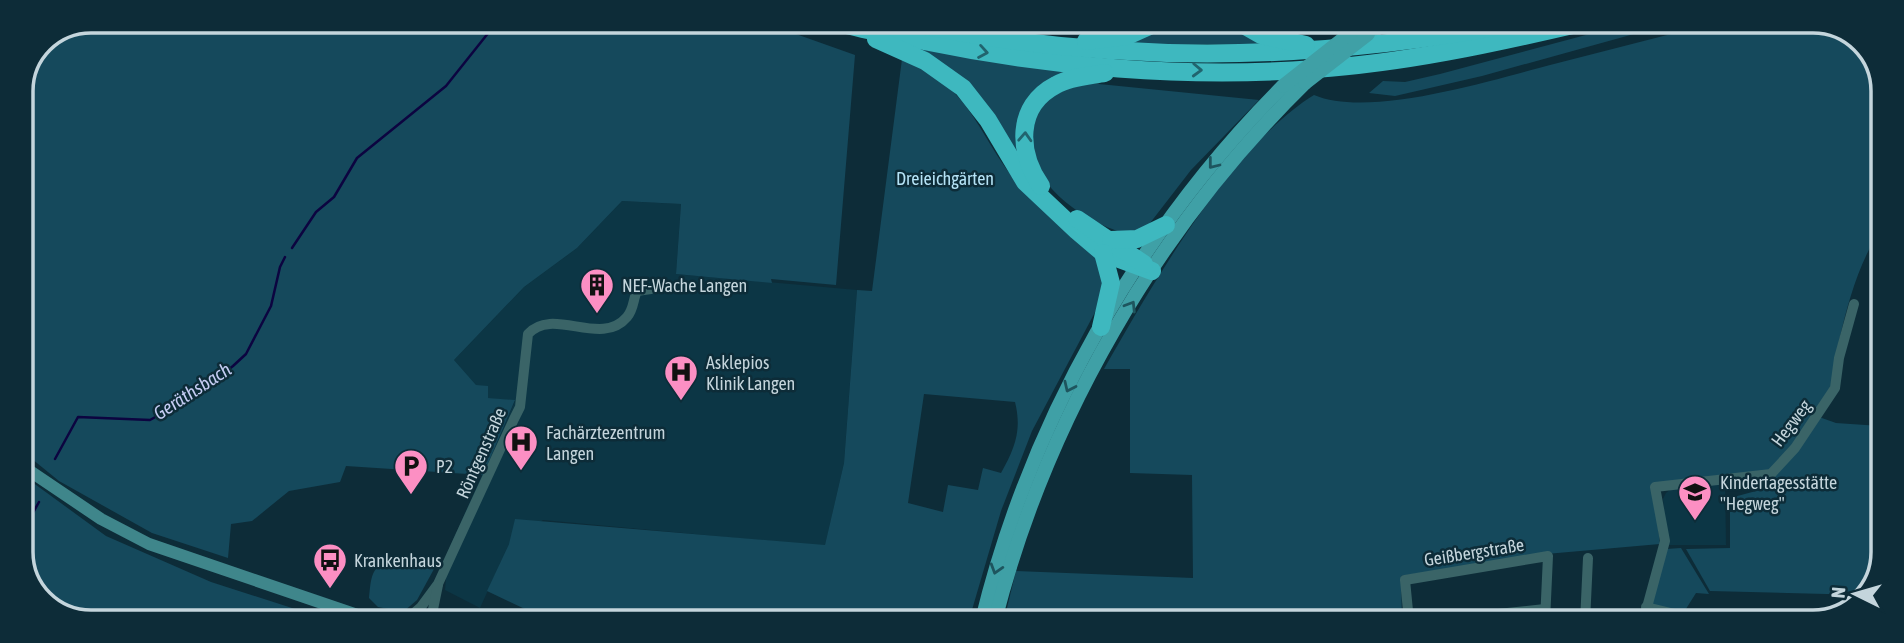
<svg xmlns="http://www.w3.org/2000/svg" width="1904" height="643" viewBox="0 0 1904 643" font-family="'Asap Condensed',sans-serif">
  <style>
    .built { fill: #0c3645 }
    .green { fill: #15495c; fill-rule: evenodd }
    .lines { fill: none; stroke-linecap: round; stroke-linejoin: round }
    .stream { stroke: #0c0440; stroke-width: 2.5 }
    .street { stroke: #3a6467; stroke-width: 10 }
    .secondary { stroke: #3f868b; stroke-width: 12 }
    .primary { stroke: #3fa0a6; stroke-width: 14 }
    .highway { stroke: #3eb8bf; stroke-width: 18 }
    .primary-bridge { stroke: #3fa0a6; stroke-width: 14 }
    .oneway { stroke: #21646e }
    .oneway2 { stroke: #1e555e }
    .labels { text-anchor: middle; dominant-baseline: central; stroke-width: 5; stroke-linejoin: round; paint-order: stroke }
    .park-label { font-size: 18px; fill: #b5e3f6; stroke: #0d2c38 }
    .poi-label { font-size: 18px; fill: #c4d5dc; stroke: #0d2c38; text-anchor: start }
    .street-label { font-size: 18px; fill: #c4d5dc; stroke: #0d2c38 }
    .water-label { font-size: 19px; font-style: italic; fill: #c5cdf3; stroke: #0d2c38 }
    .rim { fill: none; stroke: #c4d5dc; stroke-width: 3.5 }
  </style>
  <rect width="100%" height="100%" fill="#0d2c38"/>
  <g class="built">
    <polygon points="622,201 681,204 676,274 857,290 844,463 825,546 543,520 509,544 480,608 445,590 448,551 515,401 487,398 454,360 524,287 577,248"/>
    <polygon points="1725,483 1726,545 1667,545 1663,499 1666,493 1672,488"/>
  </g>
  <g class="green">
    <polygon points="91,21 762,22 855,55 836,285 771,279 772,283 676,274 681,204 622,201 577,248 524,287 454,360 476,385 488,386 488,398 515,400 483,475 346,466 340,482 289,491 252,521 231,524 228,558 152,533 59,481 21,450 21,87 42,41"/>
    <polygon points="1016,23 1123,23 1071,31"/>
    <polygon points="1164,23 1236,23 1276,44 1122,44"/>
    <polygon points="1627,24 1670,24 1482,76 1395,96 1369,93 1383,81 1405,82 1440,74"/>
    <path d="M1710,24L1835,25L1868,48L1883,86L1881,230C1860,259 1848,302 1840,337C1836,352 1839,371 1833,385C1820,417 1791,447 1768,472L1653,483L1660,544L1546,554L1401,576L1402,621H1202L1201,618L1105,613L1104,621L1004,620L1016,571L1193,578L1192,475L1130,473V369H1104C1152,285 1231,146 1314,95C1370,119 1495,79 1554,64C1606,51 1658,37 1710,24Z"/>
    <polygon points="913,48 1076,73 1038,91 1023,162 984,101 969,85"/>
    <path d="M902,59C975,88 976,136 1021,187C1044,212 1072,234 1097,257L1105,270L1102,299L1032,431L1001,511L969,620L546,619L487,591L509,544L515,519L825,545L844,463L857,290L872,291ZM924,394L1015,402C1022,430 1015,448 1001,473L983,468L978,490L948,485L943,512L908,503Z"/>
    <path d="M1089,83L1259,100L1191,170L1147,227L1133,235C1086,226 1014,177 1034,120C1039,109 1045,97 1057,91C1066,86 1079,85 1089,83Z"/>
    <polygon points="1819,417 1836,423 1880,426 1879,574 1865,595 1710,591 1686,549 1730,548 1730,498 1756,491"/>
    <polygon points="21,474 106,536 211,582 323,618 69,618 36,595 21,557"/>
    <polygon points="1681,548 1709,594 1696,593 1684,612 1649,604 1666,549"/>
    <path d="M387,561L429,565L434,569L417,600L403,612L378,607L369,598C371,581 370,568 387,561Z"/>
  </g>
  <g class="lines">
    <g class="stream">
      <polyline points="292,248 316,212 334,197 357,158 446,86 497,22"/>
      <polyline points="55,459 78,417 150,420 198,393 233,366 246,354 271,306 280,267 285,257"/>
      <polyline points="21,534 39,502"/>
    </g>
    <g class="street">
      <polyline points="1646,607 1708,622"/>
      <path d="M407,619L421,607L438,584L514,419L520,407L528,334C553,306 601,348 627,317C634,309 633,299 637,291L651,289"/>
      <polyline points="431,619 438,585"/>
      <polyline points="1409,621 1405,580 1548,556 1545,621 1548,621"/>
      <polyline points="1431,621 1545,609"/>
      <polyline points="1585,622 1588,558"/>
      <polyline points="1643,622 1665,541 1655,487 1771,474 1795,448 1835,388 1839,358 1854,304"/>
    </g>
    <polyline class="secondary" points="21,465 101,519 149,544 369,619"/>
    <g class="primary">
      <polyline points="1368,34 1385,24"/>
      <path d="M982,620C1030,422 1139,230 1283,86"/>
      <path d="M995,620C1046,420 1157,228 1305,83"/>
    </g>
    <g class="highway">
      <path d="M840,23C867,31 896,35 924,41C1050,67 1186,79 1315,69C1404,63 1491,44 1577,24"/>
      <path d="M911,23C1111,65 1311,62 1511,24"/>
      <polyline points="1240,23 1261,35 1306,45"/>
      <polyline points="876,39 925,61 963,88 988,120 1025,182 1077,231 1103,253 1152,271"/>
      <polyline points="1086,41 1127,36 1156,23"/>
      <path d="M1041,186C1018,153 1015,106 1056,85C1070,77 1089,76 1105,73"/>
      <polyline points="1077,219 1144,264"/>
      <polyline points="1111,240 1137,239 1166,225"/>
      <polyline points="1101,327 1111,283 1103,253"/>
    </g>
    <g class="primary-bridge">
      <polyline points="1305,83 1368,34"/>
      <polyline points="1283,86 1362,24"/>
    </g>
  </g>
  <defs><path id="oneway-chevron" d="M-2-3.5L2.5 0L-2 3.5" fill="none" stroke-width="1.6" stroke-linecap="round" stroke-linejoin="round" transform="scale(1.75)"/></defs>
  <g class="oneway">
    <use href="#oneway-chevron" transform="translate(983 52) rotate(10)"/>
    <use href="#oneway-chevron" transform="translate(1197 70) rotate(2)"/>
    <use href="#oneway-chevron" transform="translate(1025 137) rotate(-87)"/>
  </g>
  <g class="oneway2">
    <use href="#oneway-chevron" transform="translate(1213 164) rotate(128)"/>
    <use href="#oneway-chevron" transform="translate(1131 306) rotate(-58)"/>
    <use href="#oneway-chevron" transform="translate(1069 387) rotate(115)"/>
    <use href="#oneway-chevron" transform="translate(996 569) rotate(107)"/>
  </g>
  <defs>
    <g id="building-pin" transform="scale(1.75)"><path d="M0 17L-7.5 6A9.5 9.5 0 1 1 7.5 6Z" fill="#fc8fc3" stroke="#0d2c38"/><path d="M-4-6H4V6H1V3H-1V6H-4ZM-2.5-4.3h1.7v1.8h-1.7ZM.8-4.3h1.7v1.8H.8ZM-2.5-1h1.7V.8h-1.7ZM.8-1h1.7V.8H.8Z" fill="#111"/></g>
    <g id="hospital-pin" transform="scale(1.75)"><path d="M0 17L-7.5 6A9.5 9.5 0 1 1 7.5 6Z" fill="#fc8fc3" stroke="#0d2c38"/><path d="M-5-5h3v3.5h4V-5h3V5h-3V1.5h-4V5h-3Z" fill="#111"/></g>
    <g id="parking-pin" transform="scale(1.75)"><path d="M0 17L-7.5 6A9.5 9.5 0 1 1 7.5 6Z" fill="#fc8fc3" stroke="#0d2c38"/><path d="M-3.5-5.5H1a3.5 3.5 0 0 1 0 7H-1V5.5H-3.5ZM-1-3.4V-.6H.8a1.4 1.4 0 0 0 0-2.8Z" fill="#111"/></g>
    <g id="school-pin" transform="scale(1.75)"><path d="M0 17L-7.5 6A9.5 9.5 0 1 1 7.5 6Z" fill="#fc8fc3" stroke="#0d2c38"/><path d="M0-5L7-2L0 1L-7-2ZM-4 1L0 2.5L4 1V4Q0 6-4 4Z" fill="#111"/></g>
    <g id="bus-pin" transform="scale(1.75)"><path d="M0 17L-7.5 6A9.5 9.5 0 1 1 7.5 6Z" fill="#fc8fc3" stroke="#0d2c38"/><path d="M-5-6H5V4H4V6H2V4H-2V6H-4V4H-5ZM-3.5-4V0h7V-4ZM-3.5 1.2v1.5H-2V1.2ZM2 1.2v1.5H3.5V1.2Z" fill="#111"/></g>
  </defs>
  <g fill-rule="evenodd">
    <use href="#building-pin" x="597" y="285"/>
    <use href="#hospital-pin" x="681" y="372"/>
    <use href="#hospital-pin" x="521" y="442"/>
    <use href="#parking-pin" x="411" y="466"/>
    <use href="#school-pin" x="1695" y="492"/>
    <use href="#bus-pin" x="330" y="560"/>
  </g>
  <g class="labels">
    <g class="park-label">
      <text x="945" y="178">Dreieichgärten</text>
    </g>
    <g class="poi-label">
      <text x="622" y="285">NEF-Wache Langen</text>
      <text x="706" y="362">Asklepios<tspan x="706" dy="21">Klinik Langen</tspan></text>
      <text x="546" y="432">Fachärztezentrum<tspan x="546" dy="21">Langen</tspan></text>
      <text x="436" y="466">P2</text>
      <text x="1720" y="482">Kindertagesstätte<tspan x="1720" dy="21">"Hegweg"</tspan></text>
      <text x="354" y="560">Krankenhaus</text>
    </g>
    <g class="street-label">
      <text transform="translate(1791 423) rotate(-53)">Hegweg</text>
      <text transform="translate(481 453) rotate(-66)">Röntgenstraße</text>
      <text transform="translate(1474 552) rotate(-9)">Geißbergstraße</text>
    </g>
    <g class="water-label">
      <text transform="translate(192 391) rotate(-33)">Geräthsbach</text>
    </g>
  </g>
  <path d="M0 0H1904V643H0ZM91 33H1813A58 58 0 0 1 1871 91V552A58 58 0 0 1 1813 610H91A58 58 0 0 1 33 552V91A58 58 0 0 1 91 33Z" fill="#0d2c38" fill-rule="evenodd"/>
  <path class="rim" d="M91 33H1813A58 58 0 0 1 1871 91V552A58 58 0 0 1 1813 610H91A58 58 0 0 1 33 552V91A58 58 0 0 1 91 33Z"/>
  <g transform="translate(1855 594) rotate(275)" stroke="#0d2c38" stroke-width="5" paint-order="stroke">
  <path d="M0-5L12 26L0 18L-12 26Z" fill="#c4d5dc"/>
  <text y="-10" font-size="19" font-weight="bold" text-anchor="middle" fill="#c4d5dc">N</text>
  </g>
</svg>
